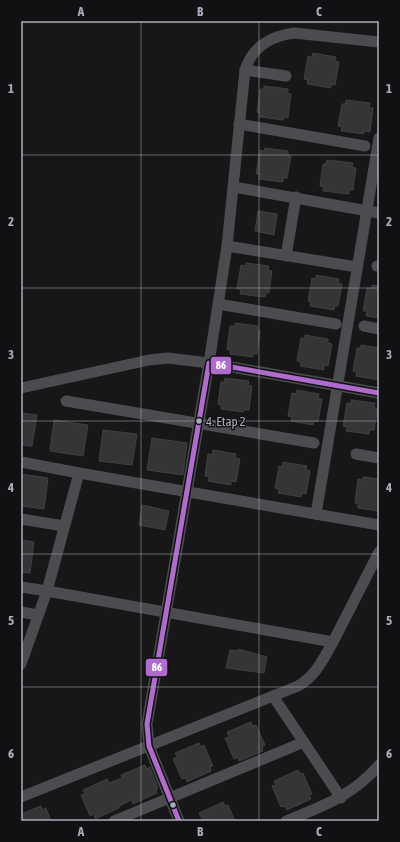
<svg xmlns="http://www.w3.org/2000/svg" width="400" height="842" viewBox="0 0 400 842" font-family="'Asap Condensed',sans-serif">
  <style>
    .building { fill: #353536; stroke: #3f4043 }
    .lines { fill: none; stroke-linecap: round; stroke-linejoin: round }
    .minor { stroke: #4b4c50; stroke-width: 11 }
    .bus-1-casing { stroke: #111113; stroke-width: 8 }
    .bus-1 { stroke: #b06ccc; stroke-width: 5 }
    .grid { fill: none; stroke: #a8adb8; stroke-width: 1; stroke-opacity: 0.55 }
    .bus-dot { fill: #a8adb8; stroke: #111113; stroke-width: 1.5 }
    .labels { text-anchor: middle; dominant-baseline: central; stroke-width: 3; stroke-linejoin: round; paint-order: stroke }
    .bus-label { font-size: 13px; fill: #a8adb8; stroke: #111113; text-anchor: start }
    .line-badge { stroke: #111113; stroke-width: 1.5 }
    .badge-label { font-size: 11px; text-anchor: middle; font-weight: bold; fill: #fff }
    .neatline { fill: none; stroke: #a8adb8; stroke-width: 1.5 }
    .grid-label { font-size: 13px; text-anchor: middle; font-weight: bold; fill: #a8adb8 }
  </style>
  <rect width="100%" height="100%" fill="#171717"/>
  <g class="building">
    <polygon points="313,53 336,57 335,61 339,62 335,85 331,84 331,88 307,84 308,80 304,79 308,56 312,57"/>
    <polygon points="264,86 288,89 288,94 291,94 288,118 284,117 283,120 260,117 260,113 257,112 260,89 264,89"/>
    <polygon points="346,100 370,103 369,108 373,108 370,132 364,131 364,134 341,131 342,127 338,126 342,104 345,104"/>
    <polygon points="265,148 288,151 288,156 291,156 287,178 283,178 283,182 259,179 260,174 256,174 260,150 264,151"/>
    <polygon points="327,160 353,163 352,167 356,168 353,190 349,190 349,194 323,191 323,186 320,186 323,164 326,164"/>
    <polygon points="258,211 277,214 274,235 255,231"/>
    <polygon points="246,263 269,266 268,270 272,271 269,293 266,293 265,297 240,294 241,289 237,289 241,265 245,266"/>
    <polygon points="316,275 339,279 338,283 342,284 338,306 335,306 334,310 310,306 311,302 308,301 312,278 316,279"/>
    <polygon points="372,285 379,286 379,318 366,316 367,311 363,311 367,288 372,288"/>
    <polygon points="235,323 258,326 257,330 260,331 257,354 253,354 253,357 230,354 230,350 227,349 230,326 235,326"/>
    <polygon points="305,335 328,339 328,343 332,344 328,366 324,365 324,370 300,366 301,362 297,361 301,338 305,339"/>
    <polygon points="361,345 379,348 379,380 356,376 357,372 353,371 357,348 361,348"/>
    <polygon points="225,378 249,381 248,385 252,386 249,410 244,410 243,412 221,409 221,405 218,404 221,382 224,382"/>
    <polygon points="297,390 319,394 318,398 322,399 318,422 314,421 313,425 291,421 292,417 288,416 292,393 296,394"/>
    <polygon points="351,400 375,403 374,408 378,408 374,430 370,430 369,434 346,431 347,427 343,426 347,403 351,404"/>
    <polygon points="21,413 37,415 32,446 21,445"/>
    <polygon points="54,420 88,425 83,456 50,451"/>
    <polygon points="103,430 137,434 132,465 99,461"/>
    <polygon points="152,438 187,443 183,475 147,470"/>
    <polygon points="213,450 236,454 235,458 240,459 236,482 231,481 231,485 208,481 209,477 205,476 208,454 212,455"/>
    <polygon points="283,462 307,466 306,470 310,471 306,494 302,493 301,497 278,493 279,489 275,488 279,466 282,467"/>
    <polygon points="21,474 48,478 44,509 21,506"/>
    <polygon points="363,477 379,479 379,511 358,508 358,503 355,503 358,479 363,480"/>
    <polygon points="142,505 169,511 165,530 139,525"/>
    <polygon points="21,540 34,542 30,573 21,572"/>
    <polygon points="238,649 267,657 264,673 226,668 230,650 238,651"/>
    <polygon points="251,722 253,726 256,725 265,745 262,747 263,751 239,761 238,757 234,759 225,738 229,737 227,732"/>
    <polygon points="199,743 201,747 204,745 213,766 210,767 211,771 187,782 186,778 182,779 173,759 177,757 175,753"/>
    <polygon points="145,765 147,769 150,767 158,788 156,789 157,793 133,804 132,800 119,806 119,808 95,819 94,814 90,816 81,795 85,794 83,790 107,779 109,783 122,778 121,775"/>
    <polygon points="298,770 300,774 303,773 312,794 309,795 311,799 287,810 285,806 281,807 272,786 276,785 274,781"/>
    <polygon points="223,802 225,806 228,805 235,821 203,821 199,813"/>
    <polygon points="41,806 43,810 46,808 51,821 21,821 21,814"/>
  </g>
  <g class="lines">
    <g class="minor">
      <polyline points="245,70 286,76"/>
      <polyline points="239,124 365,146"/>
      <polyline points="234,187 379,213"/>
      <polyline points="227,246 357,267"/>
      <polyline points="286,256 296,197"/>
      <polyline points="377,266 379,266"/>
      <polyline points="218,304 336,324"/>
      <polyline points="364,326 379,329"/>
      <path d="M21,388L149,360L168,358L209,363L227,246L245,70C252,47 271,36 294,33L379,42"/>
      <polyline points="66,401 314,443"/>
      <polyline points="356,454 379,458"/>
      <polyline points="21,462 79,473 47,591 333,642 379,552"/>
      <polyline points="79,473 379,525"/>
      <polyline points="316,514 379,138"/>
      <polyline points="21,519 64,526"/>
      <polyline points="21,587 47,591 21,664"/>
      <polyline points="21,612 38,615"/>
      <polyline points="273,696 341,798"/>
      <path d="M21,797L298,686C316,676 323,659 333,642"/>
      <polyline points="114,821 304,742"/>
      <polyline points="179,821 149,746 147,724 209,363 379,393"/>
      <path d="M286,821C321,807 354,795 379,765"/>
    </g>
    <g class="bus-1-casing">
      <polyline id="bus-1" points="179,821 149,746 147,724 209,363 379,393"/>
    </g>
    <use href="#bus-1" class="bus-1"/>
  </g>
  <path class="grid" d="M141,21V821M259,21V821M21,155H379M21,288H379M21,421H379M21,554H379M21,687H379"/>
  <g class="bus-dot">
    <circle cx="199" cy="421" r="3.5"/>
    <circle cx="173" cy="805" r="3.5"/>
  </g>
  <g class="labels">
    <g class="bus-label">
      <text x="206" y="421">4. Etap 2</text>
    </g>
  </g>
  <g class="line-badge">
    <rect x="210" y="356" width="22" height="19" rx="4" fill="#b06ccc"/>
    <rect x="145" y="658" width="23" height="19" rx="4" fill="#b06ccc"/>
  </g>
  <g class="badge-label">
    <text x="221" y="369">86</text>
    <text x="157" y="671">86</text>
  </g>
  <rect width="400" height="842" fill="none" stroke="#111113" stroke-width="44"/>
  <rect x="22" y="22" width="356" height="798" class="neatline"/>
  <g class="grid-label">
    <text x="81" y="16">A</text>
    <text x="200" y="16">B</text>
    <text x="319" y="16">C</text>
    <text x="11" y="93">1</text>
    <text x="389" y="93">1</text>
    <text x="11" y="226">2</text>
    <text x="389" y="226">2</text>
    <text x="11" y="359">3</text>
    <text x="389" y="359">3</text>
    <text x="11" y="492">4</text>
    <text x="389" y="492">4</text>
    <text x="11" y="625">5</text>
    <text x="389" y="625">5</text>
    <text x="11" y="758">6</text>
    <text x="389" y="758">6</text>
    <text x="81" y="836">A</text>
    <text x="200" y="836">B</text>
    <text x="319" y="836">C</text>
  </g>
</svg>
